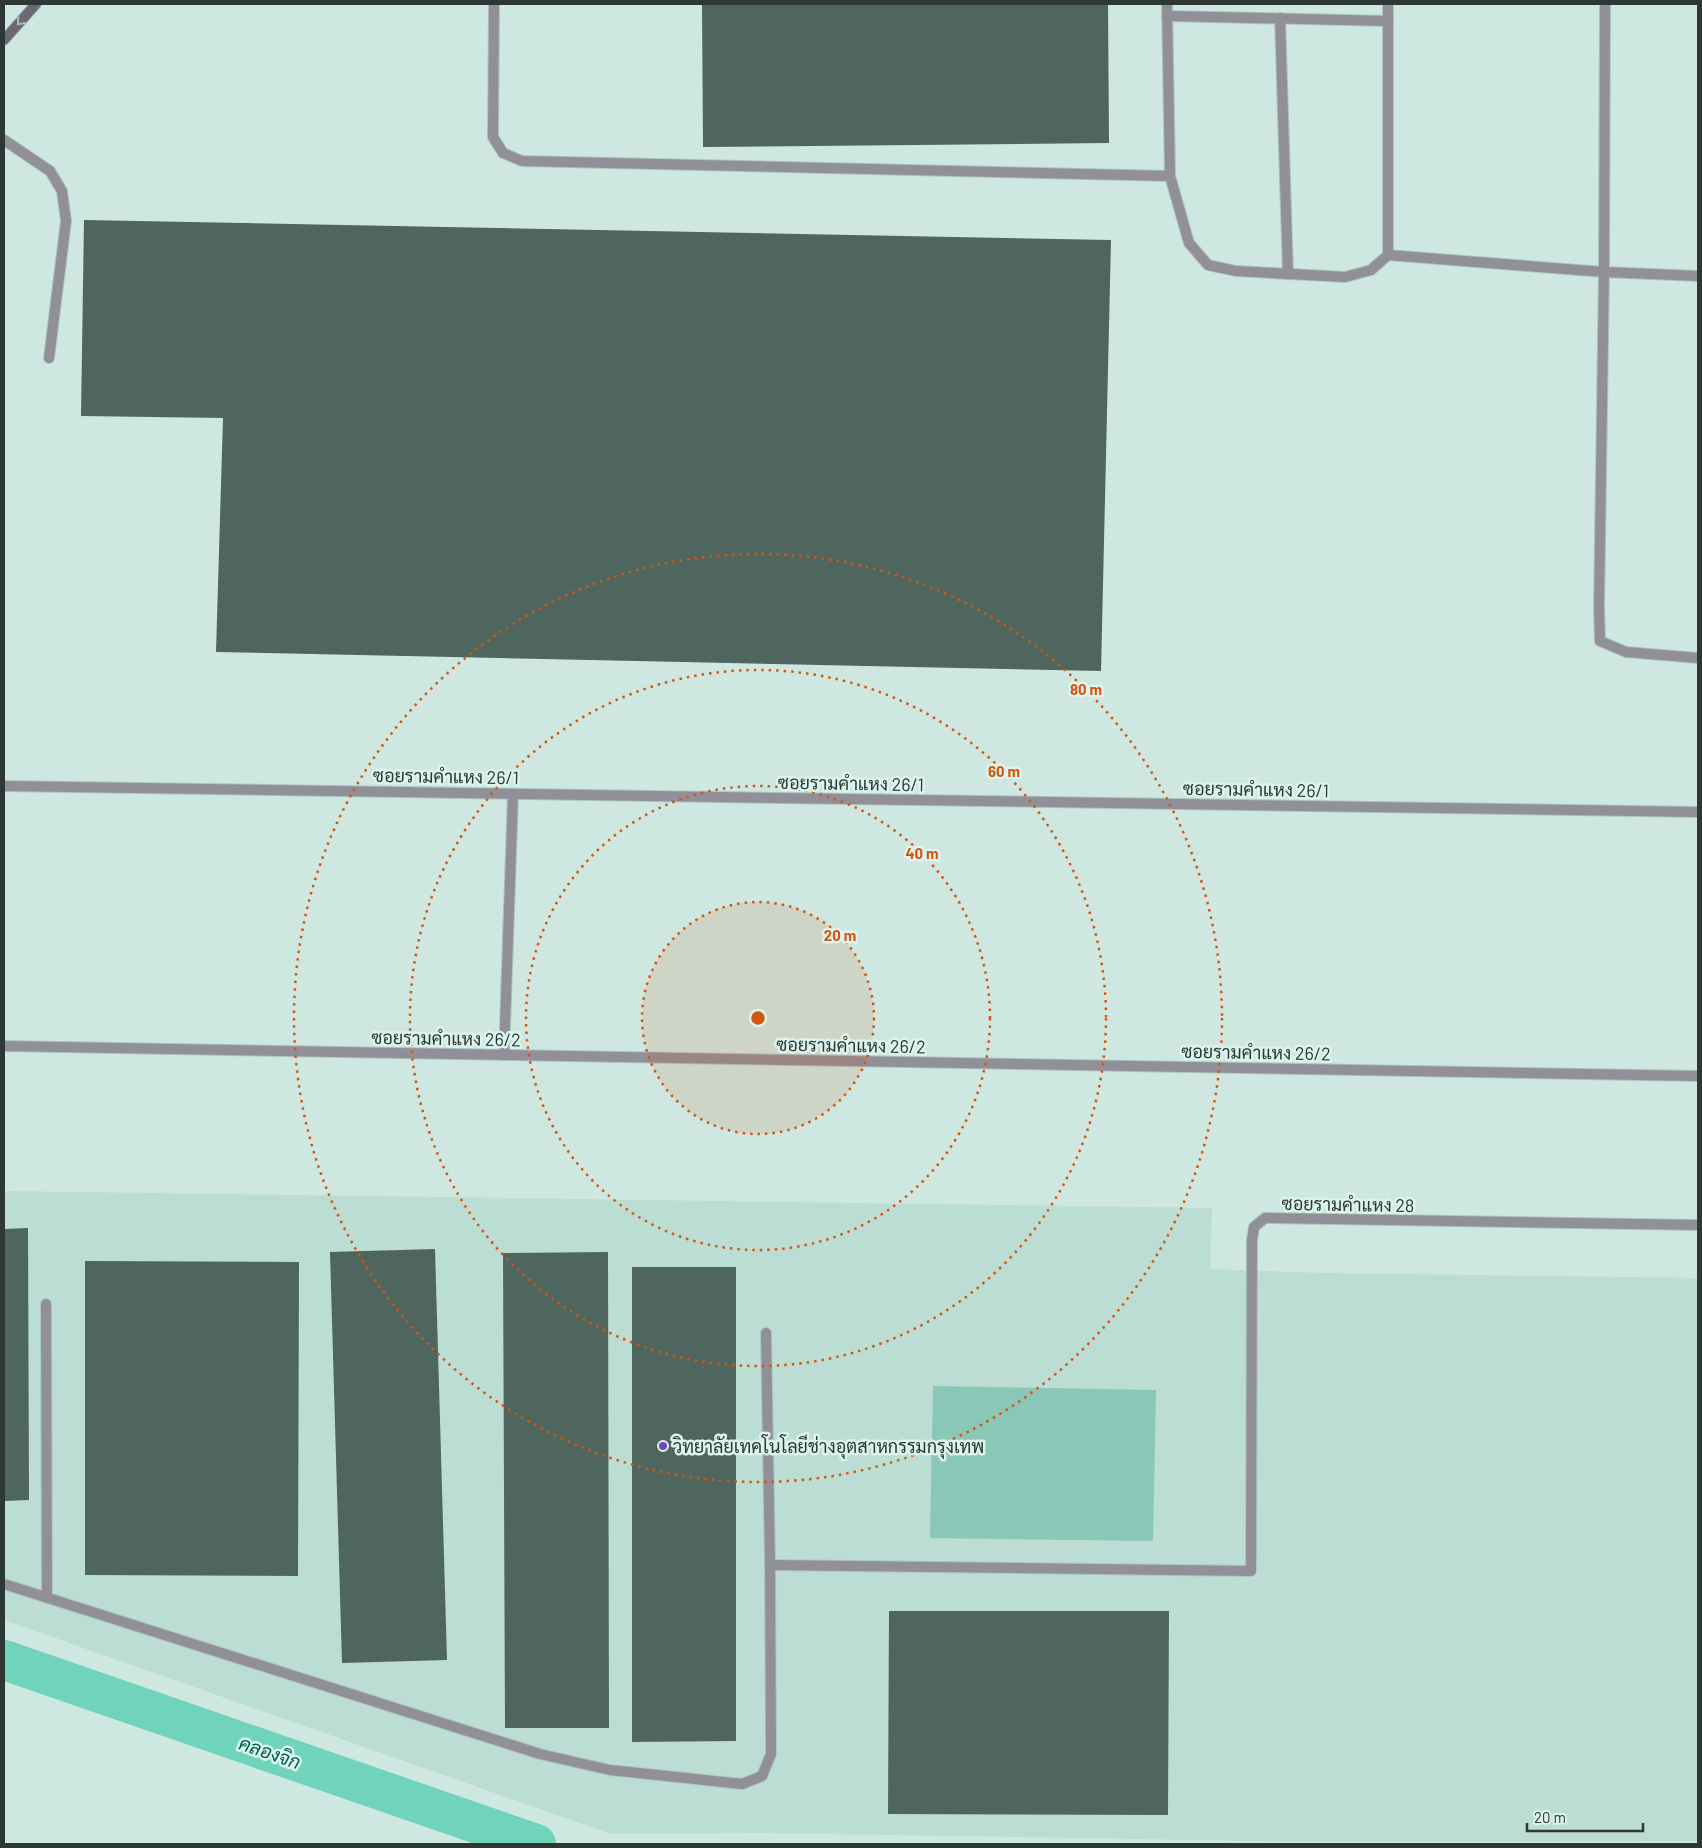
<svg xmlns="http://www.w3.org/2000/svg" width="1702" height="1848" viewBox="0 0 1702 1848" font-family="Barlow,Sarabun,sans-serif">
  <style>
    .built { fill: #bbddd3 }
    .green { fill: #8ac7b7 }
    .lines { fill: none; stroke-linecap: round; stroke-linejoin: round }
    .canal { stroke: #70d3bc; stroke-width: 40 }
    .building { fill: #4f665f }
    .service-casing { stroke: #aec4be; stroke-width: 12 }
    .minor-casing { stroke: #aec4be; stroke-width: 12 }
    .secondary-casing { stroke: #aec4be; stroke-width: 12 }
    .service { stroke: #918f97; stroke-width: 10 }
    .minor { stroke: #918f97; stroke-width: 10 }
    .secondary { stroke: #6b6874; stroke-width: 10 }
    .oneway { stroke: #aebcbd }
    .ring { fill: none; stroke: #d55610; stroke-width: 2.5; stroke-dasharray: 2.5 5 }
    .poi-dot { fill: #7547bf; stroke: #dbf4ed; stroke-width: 2 }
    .labels { text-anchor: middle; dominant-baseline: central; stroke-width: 5; stroke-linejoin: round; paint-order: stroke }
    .street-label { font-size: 18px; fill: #2d3734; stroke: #dbf4ed }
    .poi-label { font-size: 18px; fill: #2d3734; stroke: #dbf4ed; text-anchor: start }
    .water-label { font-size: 19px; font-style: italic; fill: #025c4c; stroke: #dbf4ed }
    .centre { fill: #d55610; stroke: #dbf4ed; stroke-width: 2.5 }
    .ring-label { font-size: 15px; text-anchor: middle; font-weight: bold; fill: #d55610; stroke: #dbf4ed; stroke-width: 5; stroke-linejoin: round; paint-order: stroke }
  </style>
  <rect width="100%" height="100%" fill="#cee7e0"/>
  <polygon class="built" points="4,1191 1212,1208 1210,1269 1321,1273 1698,1278 1698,1841 1325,1842 759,1833 611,1834 4,1620"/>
  <polygon class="green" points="933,1386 1156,1390 1153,1541 930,1538"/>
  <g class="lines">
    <polyline class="canal" points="4,1660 536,1844"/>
  </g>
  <g class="building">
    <polygon points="702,4 1108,4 1109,143 703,147"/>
    <polygon points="84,220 1111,240 1101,671 216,652 223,418 81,416"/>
    <polygon points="28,1228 29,1500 4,1501 4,1229"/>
    <polygon points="435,1249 447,1660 342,1663 330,1252"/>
    <polygon points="608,1252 609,1728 505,1728 503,1253"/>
    <polygon points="85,1261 299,1262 298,1576 85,1575"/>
    <polygon points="632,1267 736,1267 736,1741 632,1742"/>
    <polygon points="889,1611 1169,1611 1168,1815 888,1814"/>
  </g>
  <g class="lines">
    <g class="service-casing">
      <g id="service">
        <polyline points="494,4 493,137 503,153 522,161 1170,176"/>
        <polyline points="1167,4 1170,176 1189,243 1208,265 1236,271 1345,277 1371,270 1388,255 1388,4"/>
        <polyline points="1167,16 1388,21"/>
        <polyline points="1280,18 1288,274"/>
        <polyline points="4,140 50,171 62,191 66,221 49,358"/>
        <polyline points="1388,255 1604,272 1605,4"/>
        <polyline points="1698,276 1604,272 1599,608 1600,641 1626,652 1698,658"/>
        <polyline points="46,1304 47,1598"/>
        <polyline points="766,1333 770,1565"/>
        <polyline points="4,1584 540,1754 610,1770 742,1784 762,1776 771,1754 770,1565 1251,1571 1252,1240 1254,1227 1265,1218 1698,1225"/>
      </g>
    </g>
    <g class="minor-casing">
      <g id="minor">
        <polyline points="4,786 1698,812"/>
        <polyline points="4,1046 1698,1076"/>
        <polyline points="504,1055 513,794"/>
      </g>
    </g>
    <g class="secondary-casing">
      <polyline id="secondary" points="4,40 36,4"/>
    </g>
    <use href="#service" class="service"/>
    <use href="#minor" class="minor"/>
    <use href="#secondary" class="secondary"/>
  </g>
  <defs><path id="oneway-chevron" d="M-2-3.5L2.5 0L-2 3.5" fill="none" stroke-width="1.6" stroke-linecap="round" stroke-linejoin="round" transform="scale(1.25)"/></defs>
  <use class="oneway" href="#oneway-chevron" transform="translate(20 22) rotate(131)"/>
  <circle cx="758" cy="1018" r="116" fill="#d55610" fill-opacity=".12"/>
  <g class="ring">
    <circle cx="758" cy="1018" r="116"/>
    <circle cx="758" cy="1018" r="232"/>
    <circle cx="758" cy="1018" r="348"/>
    <circle cx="758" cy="1018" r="464"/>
  </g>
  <circle class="poi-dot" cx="663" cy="1446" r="5"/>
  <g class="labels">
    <g class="street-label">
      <text transform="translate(446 776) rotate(1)">ซอยรามคำแหง 26/1</text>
      <text transform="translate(851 783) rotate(1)">ซอยรามคำแหง 26/1</text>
      <text transform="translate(1256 789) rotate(1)">ซอยรามคำแหง 26/1</text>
      <text transform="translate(446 1038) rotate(1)">ซอยรามคำแหง 26/2</text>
      <text transform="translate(851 1045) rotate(1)">ซอยรามคำแหง 26/2</text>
      <text transform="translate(1256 1052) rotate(1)">ซอยรามคำแหง 26/2</text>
      <text transform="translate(1348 1204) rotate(1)">ซอยรามคำแหง 28</text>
    </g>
    <g class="poi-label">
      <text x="673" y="1446">วิทยาลัยเทคโนโลยีช่างอุตสาหกรรมกรุงเทพ</text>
    </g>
    <g class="water-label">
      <text transform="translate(270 1752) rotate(19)">คลองจิก</text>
    </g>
  </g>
  <circle cx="758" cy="1018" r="8" class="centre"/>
  <g class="ring-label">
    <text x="1086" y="695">80 m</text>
    <text x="1004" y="777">60 m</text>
    <text x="922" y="859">40 m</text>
    <text x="840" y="941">20 m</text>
  </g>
  <rect width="1702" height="1848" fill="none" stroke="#2d3734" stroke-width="10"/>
  <path d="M1527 1823v8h116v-8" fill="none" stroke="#2d3734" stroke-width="2.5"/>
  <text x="1534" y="1823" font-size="15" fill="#2d3734" stroke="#dbf4ed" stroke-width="4" paint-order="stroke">20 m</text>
</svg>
